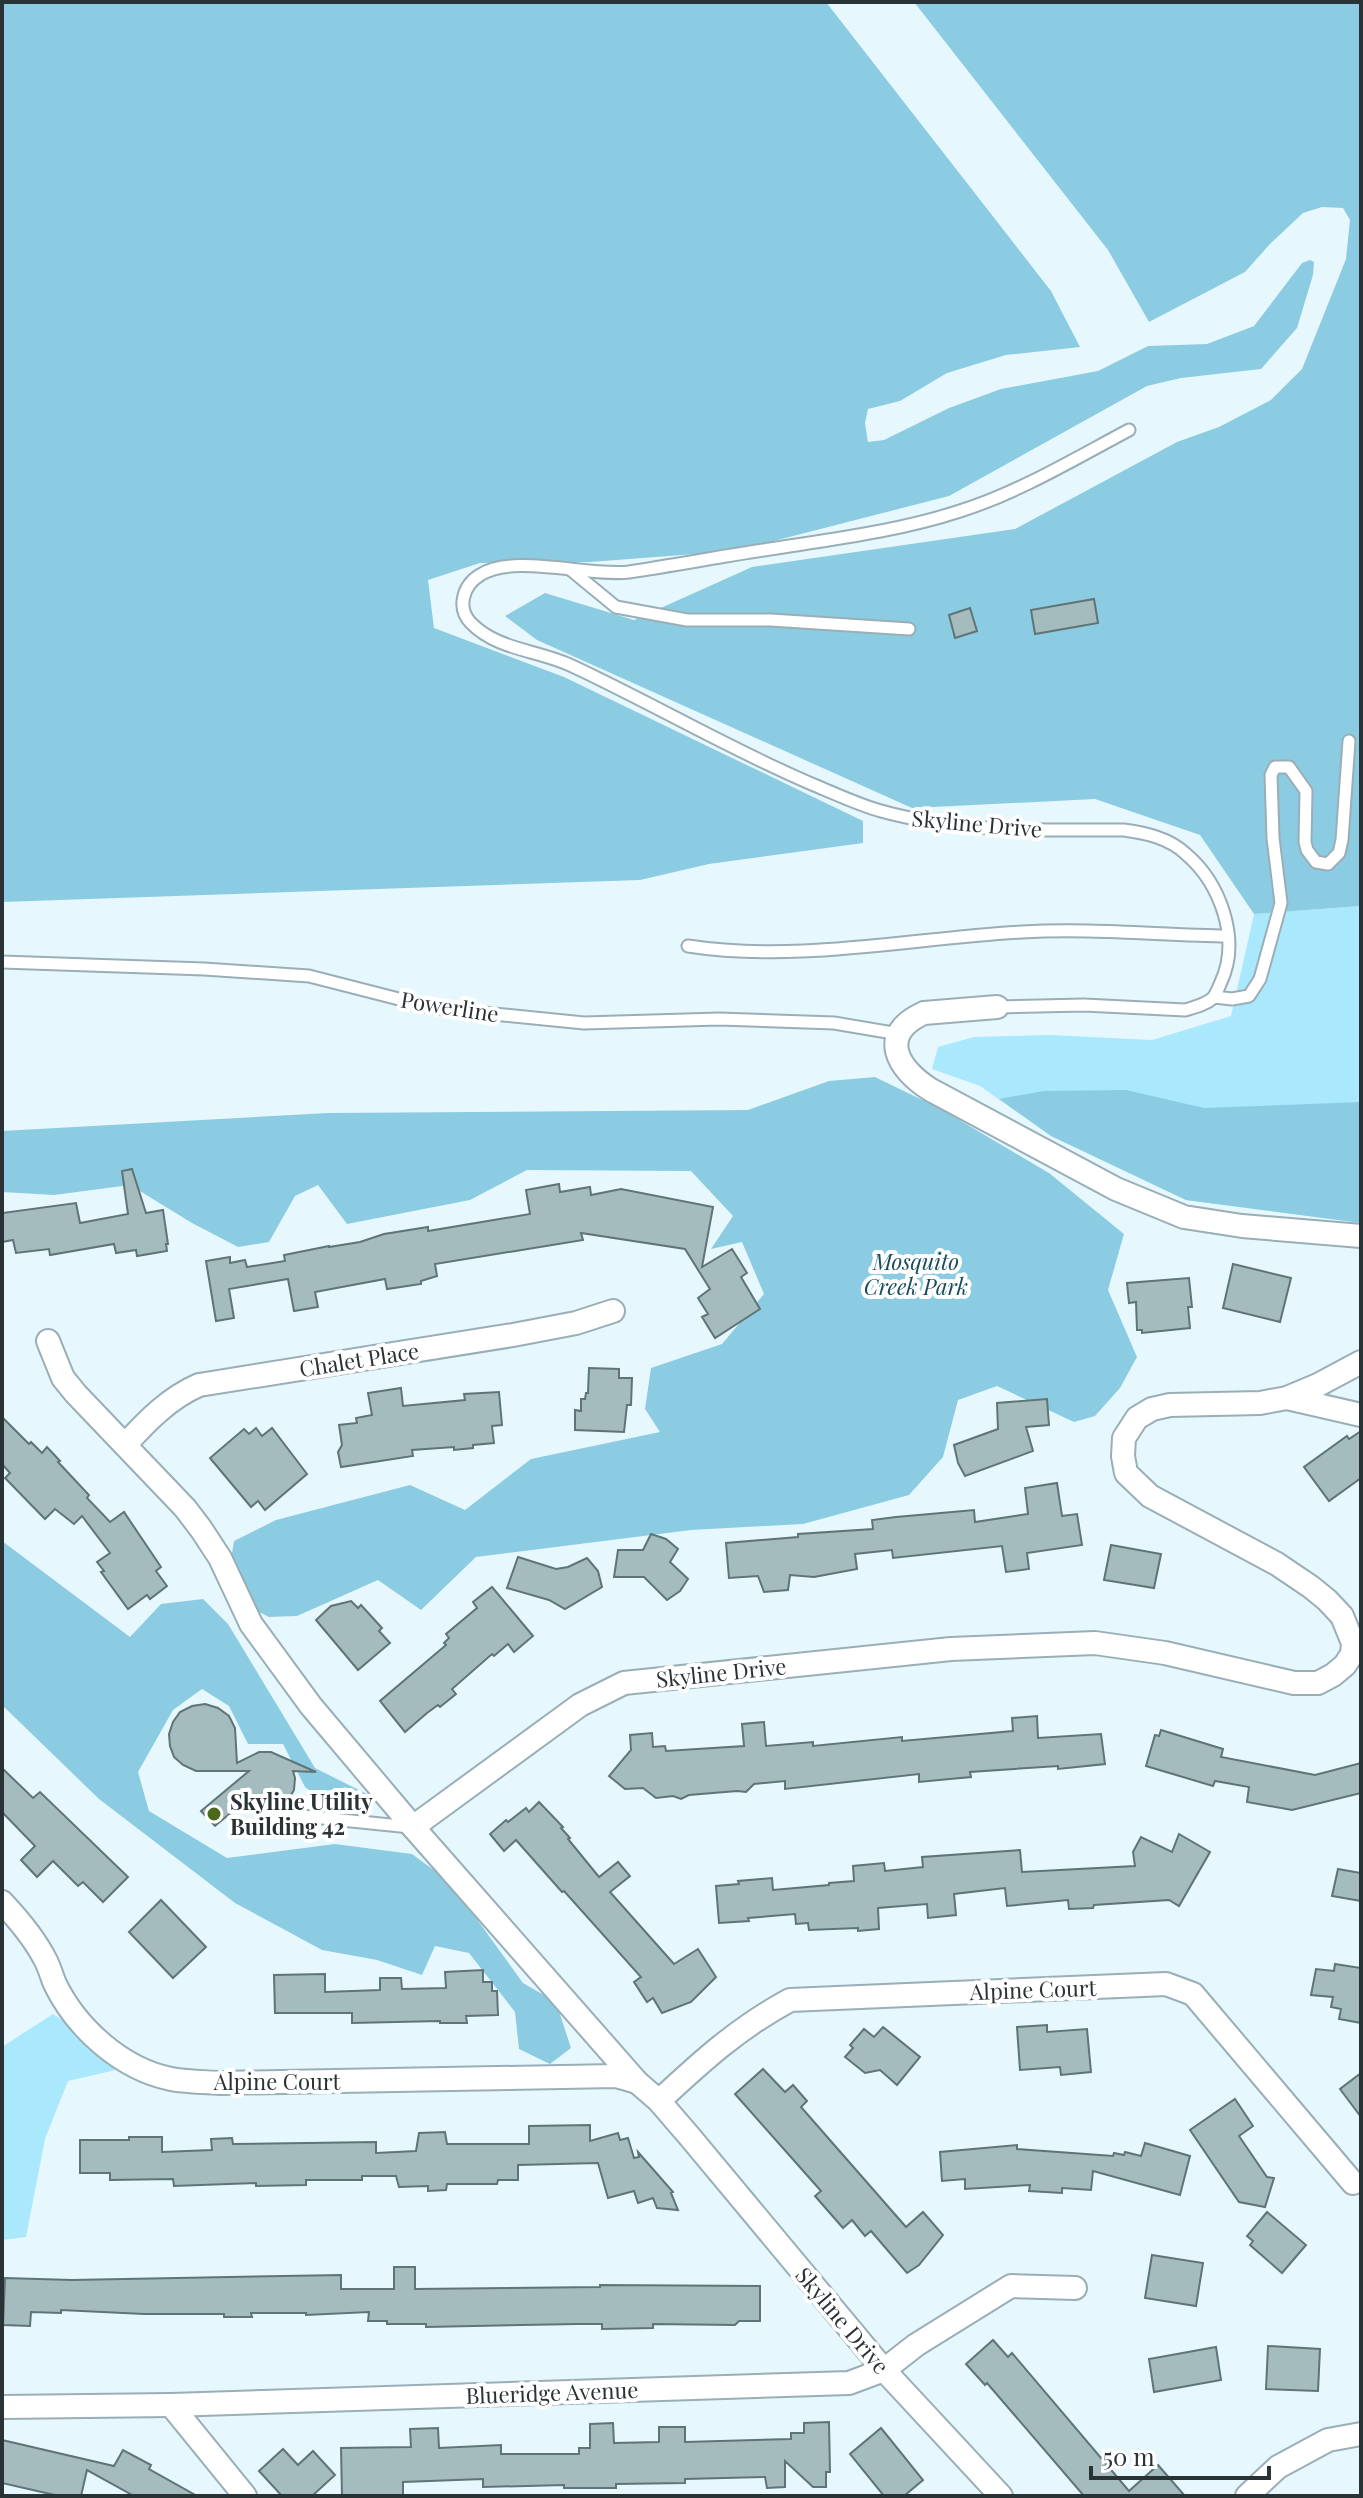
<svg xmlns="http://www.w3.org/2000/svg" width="1363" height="2498" viewBox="0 0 1363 2498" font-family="'Playfair Display',serif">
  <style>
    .green { fill: #aae8fd }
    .forest { fill: #8ccce2 }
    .building { fill: #a5bcbe; stroke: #5f7476; stroke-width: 2 }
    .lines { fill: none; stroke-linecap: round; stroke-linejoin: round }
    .lane-casing { stroke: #99aeb6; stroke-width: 15 }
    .street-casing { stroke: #99aeb6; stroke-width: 26 }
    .lane { stroke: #fff; stroke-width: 11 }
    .street { stroke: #fff; stroke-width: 22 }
    .poi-dot { fill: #4b681b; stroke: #fff; stroke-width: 3 }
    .labels { text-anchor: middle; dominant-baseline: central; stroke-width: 8; stroke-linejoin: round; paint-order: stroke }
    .street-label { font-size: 22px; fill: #293235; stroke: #fff }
    .park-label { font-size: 22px; font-style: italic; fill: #154c5c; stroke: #fff }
    .poi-label { font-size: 22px; font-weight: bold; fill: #293235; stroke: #fff; text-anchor: start }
  </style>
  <rect width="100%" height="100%" fill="#e6f8fe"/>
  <g class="green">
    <polygon points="1361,906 1361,1223 1186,1200 1051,1136 980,1086 932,1069 938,1047 974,1037 1050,1035 1152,1040 1231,1016 1254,914"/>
    <polygon points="53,2014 133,2066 68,2081 45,2139 26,2237 2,2240 2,2047"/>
  </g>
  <g class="forest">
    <polygon points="2,2 826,2 1051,291 1080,347 1006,355 947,373 900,401 868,409 865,423 868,442 884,440 949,408 1001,389 1098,371 1148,346 1207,344 1254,326 1302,263 1310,260 1314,262 1313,275 1297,328 1261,369 1181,378 1147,386 949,496 735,551 590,562 480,563 428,580 434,628 564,677 863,821 863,843 709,864 640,880 2,902"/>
    <polygon points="914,2 1361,2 1361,906 1254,914 1200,835 1095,799 912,808 537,640 505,616 545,593 634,620 752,567 1015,529 1177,442 1219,427 1271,400 1302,369 1346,259 1350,220 1343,208 1322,207 1303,213 1270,244 1245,272 1149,322 1108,250"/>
    <polygon points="875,1077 941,1109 1049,1173 1124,1234 1108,1290 1137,1357 1120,1388 1095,1416 1074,1422 997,1386 958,1400 943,1457 909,1495 803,1524 691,1530 476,1557 421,1610 378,1580 297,1616 269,1617 225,1595 234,1541 276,1520 410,1485 465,1510 531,1459 660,1432 645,1409 651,1368 722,1344 764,1294 742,1242 711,1249 733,1216 691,1171 527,1170 470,1200 347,1224 318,1185 295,1196 269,1242 238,1247 192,1223 130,1185 54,1195 2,1192 2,1131 328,1113 748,1110 829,1081"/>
    <polygon points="1126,1090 1204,1108 1361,1102 1361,1223 1186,1200 1051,1136 999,1099 1044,1091"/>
    <polygon points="2,1541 130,1637 161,1604 203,1599 228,1624 315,1768 367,1794 366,1809 336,1809 305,1787 283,1744 248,1744 229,1706 202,1689 173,1710 138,1772 149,1811 227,1858 335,1844 412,1854 450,1882 523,1983 556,2002 571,2048 550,2064 519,2049 515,2012 469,1953 435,1946 422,1975 377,1960 322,1950 235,1903 99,1799 2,1705"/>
  </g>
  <g class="building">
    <polygon points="1094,599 1098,623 1035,634 1031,610"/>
    <polygon points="970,608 977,631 955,638 949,615"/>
    <polygon points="132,1169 146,1213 163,1210 168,1244 166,1244 167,1251 137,1256 136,1250 116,1253 114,1244 50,1255 49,1249 16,1253 13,1240 2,1242 2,1213 76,1203 80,1223 128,1214 122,1171"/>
    <polygon points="559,1184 560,1192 590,1187 591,1195 621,1189 713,1207 702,1267 732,1249 747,1273 741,1277 760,1309 715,1338 702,1317 708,1314 698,1298 710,1289 685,1249 581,1233 583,1240 435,1264 437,1276 421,1281 421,1284 387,1289 385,1279 315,1292 318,1307 294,1311 288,1279 229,1289 234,1318 216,1321 206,1261 230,1257 230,1263 245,1260 247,1267 285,1261 284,1255 329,1246 329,1247 360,1242 384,1234 428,1227 428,1231 530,1214 526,1190"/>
    <polygon points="1233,1264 1291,1278 1280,1322 1223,1308"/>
    <polygon points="1189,1278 1192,1307 1188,1307 1190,1328 1142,1333 1142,1330 1137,1330 1136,1302 1129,1303 1127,1283"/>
    <polygon points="589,1368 619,1369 619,1378 632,1378 631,1405 627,1405 624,1432 575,1430 575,1410 581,1411 581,1399 585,1399 586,1393 588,1393"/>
    <polygon points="401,1388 403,1406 465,1400 464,1394 499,1392 502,1425 492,1426 494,1443 473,1445 473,1448 454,1450 454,1447 412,1450 413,1456 341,1467 338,1452 342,1445 339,1425 357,1423 356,1418 372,1415 368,1393"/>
    <polygon points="1047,1399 1049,1425 1026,1427 1033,1451 965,1476 958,1463 954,1445 998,1429 997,1403"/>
    <polygon points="2,1417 29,1444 31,1442 42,1453 47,1447 60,1461 58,1462 89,1495 87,1498 110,1522 124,1512 161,1567 156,1571 167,1586 150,1599 147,1595 128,1609 101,1572 104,1571 97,1562 110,1553 82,1516 74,1524 55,1509 45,1519 5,1478 10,1473 2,1464"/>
    <polygon points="256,1428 262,1436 272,1428 307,1474 265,1510 258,1501 251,1507 210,1458 244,1429 249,1434"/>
    <polygon points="1361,1431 1361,1478 1329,1501 1304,1467 1347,1436 1349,1439"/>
    <polygon points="1057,1483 1062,1516 1077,1514 1082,1545 1027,1553 1029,1569 1006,1572 1002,1546 893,1558 892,1550 855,1554 857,1569 814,1577 790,1575 788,1590 764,1592 758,1576 729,1578 726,1543 798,1537 798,1534 873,1529 872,1520 896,1517 974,1510 975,1522 1028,1514 1025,1488"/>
    <polygon points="651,1534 666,1539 678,1549 670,1562 688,1579 680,1591 667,1600 644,1577 614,1577 618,1550 643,1550"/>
    <polygon points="1111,1545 1161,1554 1154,1588 1104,1580"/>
    <polygon points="518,1557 556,1569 568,1567 587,1558 598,1571 602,1587 565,1609 549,1600 507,1588"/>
    <polygon points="492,1587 533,1636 514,1652 508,1644 494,1656 492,1654 452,1689 456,1694 440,1707 438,1705 427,1713 405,1732 380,1701 446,1645 444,1643 449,1638 446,1634 477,1608 473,1602"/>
    <polygon points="351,1601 358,1608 361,1605 382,1628 379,1631 390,1643 358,1670 316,1620 331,1606"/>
    <polygon points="205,1704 218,1708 229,1716 235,1728 237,1763 259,1752 271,1752 316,1772 293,1771 295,1778 294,1790 288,1800 277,1808 267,1811 255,1809 244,1802 215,1826 201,1811 249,1771 196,1771 183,1765 174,1757 170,1746 169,1734 173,1722 180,1712 192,1706"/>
    <polygon points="1037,1716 1038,1738 1101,1734 1105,1764 1058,1769 1058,1766 970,1772 971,1777 919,1782 919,1774 785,1789 785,1781 754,1784 746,1792 737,1791 689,1795 681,1799 673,1796 656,1798 643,1788 625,1789 609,1776 631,1750 630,1735 652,1733 653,1747 665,1746 666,1751 744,1746 742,1724 764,1722 766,1746 813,1742 813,1746 902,1737 902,1741 1013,1731 1012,1718"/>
    <polygon points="1161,1730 1223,1749 1221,1757 1315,1775 1361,1763 1361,1793 1292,1810 1247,1802 1249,1787 1215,1781 1213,1786 1146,1766 1155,1735 1159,1736"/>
    <polygon points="2,1768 33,1798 40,1792 128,1877 103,1902 83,1882 78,1886 53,1861 37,1877 21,1860 35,1846 2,1812"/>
    <polygon points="539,1802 563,1827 561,1828 570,1838 568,1839 599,1877 618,1862 630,1876 610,1892 674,1964 698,1949 716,1977 691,2002 662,2013 653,1998 647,2002 634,1982 641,1977 564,1891 562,1892 516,1840 504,1851 490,1834 506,1820 508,1822 526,1808 529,1812"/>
    <polygon points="1179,1834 1210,1852 1179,1906 1169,1900 1094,1905 1093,1908 1069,1909 1068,1900 1007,1906 1005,1888 954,1894 956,1915 928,1918 927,1904 878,1908 879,1929 858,1931 858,1928 809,1930 808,1923 796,1924 795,1914 748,1918 749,1921 719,1923 716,1886 739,1884 738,1881 772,1878 773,1890 829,1885 829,1883 854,1881 853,1866 884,1863 885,1871 923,1867 922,1857 1020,1850 1022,1872 1135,1866 1133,1852 1141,1837 1172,1852"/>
    <polygon points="1338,1869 1361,1873 1361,1901 1332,1896"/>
    <polygon points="161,1900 206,1947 173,1978 129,1932"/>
    <polygon points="1335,1964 1361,1968 1361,2023 1339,2019 1341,2009 1331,2007 1333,1997 1311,1995 1316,1969 1334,1971"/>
    <polygon points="483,1970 483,1982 492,1982 492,1991 497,1991 498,2015 466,2016 467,2023 440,2023 440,2021 352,2023 352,2013 275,2013 274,1975 325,1974 325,1992 380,1990 380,1978 401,1978 402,1989 446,1988 445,1972"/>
    <polygon points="1047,2025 1047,2032 1087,2029 1091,2072 1061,2075 1060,2067 1020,2070 1017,2027"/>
    <polygon points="883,2027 920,2057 897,2085 880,2070 865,2073 845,2057 853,2048 850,2045 864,2029 874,2037"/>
    <polygon points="763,2069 785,2092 793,2085 807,2101 801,2107 906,2227 923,2212 943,2235 919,2265 907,2273 871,2231 865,2236 852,2220 843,2228 815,2196 821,2191 735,2094"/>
    <polygon points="1361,2073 1361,2117 1340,2089"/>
    <polygon points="1235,2099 1253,2126 1239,2136 1267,2177 1274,2178 1265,2207 1239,2202 1190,2130"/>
    <polygon points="590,2125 590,2141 618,2133 620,2140 628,2138 634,2158 639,2157 638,2152 673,2192 671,2193 678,2210 657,2208 653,2198 638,2203 634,2191 608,2198 598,2163 518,2165 518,2180 498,2180 497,2184 447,2184 446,2190 428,2191 428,2186 399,2187 396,2176 362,2176 362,2180 306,2180 306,2185 256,2186 256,2183 174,2186 173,2179 110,2180 110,2173 80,2173 80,2140 129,2140 129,2137 162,2137 162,2152 212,2150 211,2139 232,2138 233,2144 376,2142 376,2153 416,2151 419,2133 445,2132 447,2144 529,2144 529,2126"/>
    <polygon points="1145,2143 1190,2156 1180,2195 1093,2171 1091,2190 1062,2188 1062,2193 1029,2191 1030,2185 965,2189 965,2179 942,2181 940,2152 1017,2145 1017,2149 1113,2156 1114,2153 1124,2155 1125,2152 1141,2156"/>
    <polygon points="1267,2212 1306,2245 1282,2273 1250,2245 1253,2241 1247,2236"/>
    <polygon points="1152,2255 1203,2263 1196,2306 1145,2298"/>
    <polygon points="394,2267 415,2267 415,2289 600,2287 600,2285 760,2286 760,2321 739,2321 735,2325 653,2324 653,2328 602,2329 602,2324 577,2324 426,2327 426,2324 387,2324 387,2321 368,2321 369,2312 306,2315 306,2313 251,2313 252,2317 224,2317 224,2314 144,2314 61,2310 61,2313 31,2312 30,2326 3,2325 5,2278 72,2280 341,2275 341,2289 394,2289"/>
    <polygon points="993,2340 1008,2357 1012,2353 1129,2491 1158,2465 1185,2496 1084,2496 987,2383 985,2385 966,2364"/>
    <polygon points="1268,2346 1320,2349 1318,2391 1266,2389"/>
    <polygon points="1216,2347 1221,2380 1154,2392 1149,2359"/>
    <polygon points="829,2422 830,2472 826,2472 826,2487 813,2487 785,2461 785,2487 767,2488 765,2477 685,2479 685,2483 616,2484 616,2488 564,2488 564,2485 483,2487 483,2479 403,2482 403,2496 342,2496 341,2448 411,2447 410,2429 438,2428 439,2448 501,2445 501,2454 579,2454 579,2448 590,2448 590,2424 613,2423 614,2443 659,2442 659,2427 685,2427 685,2442 791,2439 791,2433 804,2433 804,2423"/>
    <polygon points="881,2428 923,2480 904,2496 884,2496 850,2454"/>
    <polygon points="2,2440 114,2466 123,2450 151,2465 149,2469 197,2496 134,2496 87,2470 81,2496 59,2496 2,2483"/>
    <polygon points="283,2449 298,2465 313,2451 335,2475 312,2496 282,2496 259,2471"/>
  </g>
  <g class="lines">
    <g class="lane-casing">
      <g id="lane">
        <polyline points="571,570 616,607 687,620 771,620 909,629"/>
        <path d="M688,946C798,963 911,938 1022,932C1091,928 1159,935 1228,936"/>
        <polyline points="2,962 204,969 309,976 434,1008 584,1023 719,1019 834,1023 899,1034"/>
        <polyline points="1214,997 1232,999 1249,996 1260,979 1281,903 1273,838 1271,775 1275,767 1289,767 1306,791 1305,842 1307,850 1316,862 1328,864 1339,853 1342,840 1349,741"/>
        <path d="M997,1007L1084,1005L1185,1010C1195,1007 1205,1005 1213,998C1216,994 1219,987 1221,982C1241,939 1220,883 1186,854C1169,838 1146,833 1124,830C1043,830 960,833 881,811C859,805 836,794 814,785C731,750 652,703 570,665C538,650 497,650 471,623C457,609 462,586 480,575C514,553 588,577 629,572C676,565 723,556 770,549C834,539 899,531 960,511C1018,493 1076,458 1129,430"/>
        <polyline points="283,1814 410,1827"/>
      </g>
    </g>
    <g class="street-casing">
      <g id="street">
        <path d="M997,1007L924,1013C877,1034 897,1069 931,1090L1116,1189L1184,1217L1242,1226L1361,1236"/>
        <polyline points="48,1341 63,1378 76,1394 185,1508 201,1529 220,1558 251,1624 311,1706 413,1827 637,2082 659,2101 690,2137 884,2370 1001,2496"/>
        <polyline points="1287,1398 1361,1415"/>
        <path d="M125,1445C147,1421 169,1398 199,1385L513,1335L576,1323L613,1311"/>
        <polyline points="413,1827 580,1705 624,1683 951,1649 1095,1643 1165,1653 1294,1683 1318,1683 1333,1675 1345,1665 1352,1654 1353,1643 1342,1616 1327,1600 1311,1587 1277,1564 1150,1496 1126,1473 1123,1456 1124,1438 1137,1418 1152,1409 1170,1405 1260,1403 1287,1398 1318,1385 1361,1362"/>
        <path d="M2,1902C19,1920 35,1939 46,1961C50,1969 52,1977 55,1984C77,2029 122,2069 171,2079C187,2082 204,2082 220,2083L616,2076L637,2082"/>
        <path d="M659,2101C702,2061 738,2028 790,2000L1166,1984L1193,1994L1353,2183"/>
        <polyline points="171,2405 245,2496"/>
        <polyline points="2,2407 171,2405 849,2383 884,2370 916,2345 1011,2286 1075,2288"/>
        <polyline points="1247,2496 1278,2467 1328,2440 1361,2434"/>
      </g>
    </g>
    <use href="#lane" class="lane"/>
    <use href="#street" class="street"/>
  </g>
  <circle class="poi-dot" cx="214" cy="1814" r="8"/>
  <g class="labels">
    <g class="street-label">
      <text transform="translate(977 823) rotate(5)">Skyline Drive</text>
      <text transform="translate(450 1006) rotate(9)">Powerline</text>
      <text transform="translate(359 1359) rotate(-9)">Chalet Place</text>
      <text transform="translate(721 1672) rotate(-6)">Skyline Drive</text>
      <text transform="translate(1033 1989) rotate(-2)">Alpine Court</text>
      <text x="277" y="2081">Alpine Court</text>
      <text transform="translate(843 2320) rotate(50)">Skyline Drive</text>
      <text transform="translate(552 2392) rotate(-2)">Blueridge Avenue</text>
    </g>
    <g class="park-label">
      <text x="916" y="1261">Mosquito<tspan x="916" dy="25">Creek Park</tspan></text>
    </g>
    <g class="poi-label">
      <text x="230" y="1801">Skyline Utility<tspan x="230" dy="25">Building 42</tspan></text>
    </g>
  </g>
  <rect width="1363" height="2498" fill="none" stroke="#293235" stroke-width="8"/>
  <path d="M1091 2466v12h178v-12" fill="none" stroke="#293235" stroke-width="4"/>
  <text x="1103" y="2466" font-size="24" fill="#293235" stroke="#ffffff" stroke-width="6" paint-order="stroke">50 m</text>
</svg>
